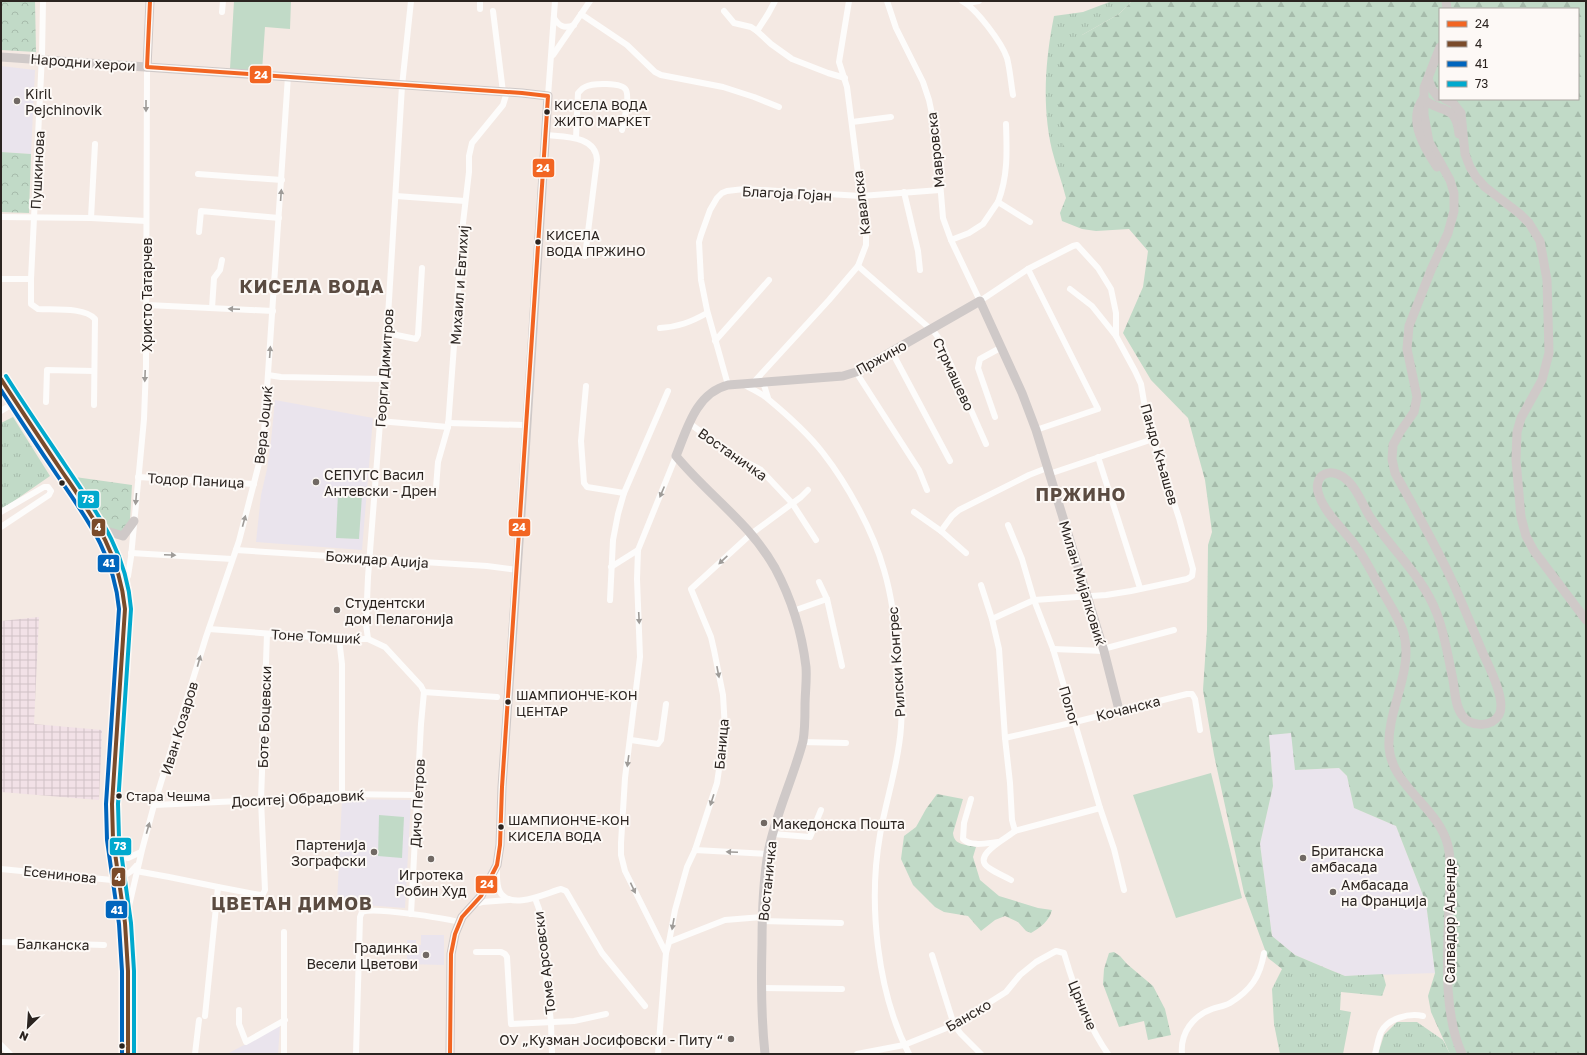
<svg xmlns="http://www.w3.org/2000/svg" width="1587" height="1055" viewBox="0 0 1587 1055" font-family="'Golos Text',sans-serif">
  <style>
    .industrial { fill: url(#industrial-grid) }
    .education { fill: #eae4ed }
    .grass { fill: url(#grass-tufts) }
    .forest { fill: url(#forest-firs); fill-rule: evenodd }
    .park { fill: url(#park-crowns) }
    .pitch { fill: #c1dac7 }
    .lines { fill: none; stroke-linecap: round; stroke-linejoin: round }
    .street { stroke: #fdfcfb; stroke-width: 6 }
    .secondary { stroke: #cfc9c8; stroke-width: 9 }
    .bus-1-casing { stroke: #fdf9f6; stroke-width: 7 }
    .bus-2-casing { stroke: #fdf9f6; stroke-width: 7 }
    .bus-3-casing { stroke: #fdf9f6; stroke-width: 7 }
    .bus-4-casing { stroke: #fdf9f6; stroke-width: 7 }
    .bus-1 { stroke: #f26522; stroke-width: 4 }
    .bus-2 { stroke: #7a4b2a; stroke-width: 4 }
    .bus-3 { stroke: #0065bd; stroke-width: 4 }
    .bus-4 { stroke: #00a9ce; stroke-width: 4 }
    .oneway { fill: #9e9b98 }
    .poi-dot { fill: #716964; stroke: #fdf9f6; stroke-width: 1.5 }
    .bus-dot { fill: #2b2420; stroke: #fdf9f6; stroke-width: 1.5 }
    .labels { text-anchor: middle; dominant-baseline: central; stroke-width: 4; stroke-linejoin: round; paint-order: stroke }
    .bus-label { font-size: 13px; fill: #2b2420; stroke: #fdf9f6; text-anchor: start }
    .street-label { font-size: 14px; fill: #2b2420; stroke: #fdf9f6 }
    .poi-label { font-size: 14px; fill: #2b2420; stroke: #fdf9f6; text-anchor: start }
    .district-label { font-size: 18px; font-weight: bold; letter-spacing: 1px; fill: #5a4b41; stroke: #fdf9f6 }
    .line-badge { stroke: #fdf9f6; stroke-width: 1.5 }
    .badge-label { font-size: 11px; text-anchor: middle; font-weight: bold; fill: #fff }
  </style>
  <defs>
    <pattern id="industrial-grid" width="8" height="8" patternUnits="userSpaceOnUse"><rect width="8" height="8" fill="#f2e1e7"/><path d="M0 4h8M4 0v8" fill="none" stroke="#d0c1c6"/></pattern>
    <pattern id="grass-tufts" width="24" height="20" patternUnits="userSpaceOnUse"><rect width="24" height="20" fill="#c1dac7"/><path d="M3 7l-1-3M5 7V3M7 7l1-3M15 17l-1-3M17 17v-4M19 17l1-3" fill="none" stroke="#a6bbab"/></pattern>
    <pattern id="forest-firs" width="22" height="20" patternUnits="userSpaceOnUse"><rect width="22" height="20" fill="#c1dac7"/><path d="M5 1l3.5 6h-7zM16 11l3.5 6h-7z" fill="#a6bbab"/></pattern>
    <pattern id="park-crowns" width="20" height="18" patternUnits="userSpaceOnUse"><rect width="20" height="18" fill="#c1dac7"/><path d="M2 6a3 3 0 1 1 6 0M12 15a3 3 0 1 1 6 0" fill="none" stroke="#a6bbab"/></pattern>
  </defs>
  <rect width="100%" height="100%" fill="#f4e9e3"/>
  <polygon class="industrial" points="39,617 34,724 102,730 99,800 1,792 1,621"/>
  <g class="education">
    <polygon points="1,66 35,70 31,154 1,152"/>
    <polygon points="275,400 373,418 362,550 256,542 261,495 267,469 271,441"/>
    <polygon points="1292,733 1295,770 1339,768 1347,776 1354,808 1396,826 1426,903 1435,973 1345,976 1295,955 1272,936 1260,844 1273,786 1269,734"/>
    <polygon points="342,799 411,800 405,908 337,903"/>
    <polygon points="421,935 444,935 444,965 407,964 407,940 416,940 416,945 421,945"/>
    <polygon points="280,1026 278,1054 227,1054"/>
  </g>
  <g class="grass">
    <path d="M1112,1H1132L1119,14L1082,35L1066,198C1062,182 1056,166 1052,150C1042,106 1045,61 1054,16L1083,12Z"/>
    <polygon points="13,417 50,476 1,510 1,423"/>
    <polygon points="1282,969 1328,969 1345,976 1383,974 1386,985 1382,996 1341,992 1340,1010 1351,1012 1343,1054 1280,1054 1274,1024 1272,989"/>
    <polygon points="1397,1022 1417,1022 1443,1040 1450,1054 1378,1054 1384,1035"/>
  </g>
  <g class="forest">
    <path d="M1132,1H1586V1054H1450L1431,1012L1428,996L1435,973L1426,903L1396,826L1354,808L1347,776L1339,768L1295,770L1291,733L1269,735L1273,786L1260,844L1272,936L1295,955L1328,969H1282L1268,958L1244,893L1214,755L1203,690L1207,630L1208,545L1212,532L1205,480L1188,418L1151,380L1123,333L1143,287L1148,251L1129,229L1096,231L1082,229L1062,221L1060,213L1066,198V181L1057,83L1061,57L1082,35L1119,14ZM1440,9H1578V99H1440Z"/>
    <path d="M937,794L963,799L953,833C954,846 966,844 976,847L973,857L980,880L999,896L1038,908L1052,910C1049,921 1041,927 1031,933L1026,931L1018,922L1005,916L995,920L981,931L968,916L944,912L935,907L913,885L901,859L904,836L916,827L926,809Z"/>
    <polygon points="1114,952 1120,956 1127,964 1153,986 1165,1009 1171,1035 1148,1040 1144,1021 1119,1027 1103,984 1104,969 1109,953"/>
  </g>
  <g class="park">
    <polygon points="1,1 35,1 36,52 1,50"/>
    <polygon points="1,152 31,154 29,213 1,212"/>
    <polygon points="75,477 132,485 130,520 121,532 108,528 105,525"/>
  </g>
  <g class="pitch">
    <polygon points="234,1 291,1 290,29 265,27 262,71 230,69"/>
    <polygon points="338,493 362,495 359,539 336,538"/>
    <polygon points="1211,773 1242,898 1176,918 1133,795"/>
    <polygon points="379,815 404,817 402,858 378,856"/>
  </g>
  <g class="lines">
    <g class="street">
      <polyline points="887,1 896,28 923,82 929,100 936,133 943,218 951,240 980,301 1028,269 1073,246 1077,245 1098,268 1111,289 1116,313 1116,336 1135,371 1141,384 1144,402 1153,439 1179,518 1193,569 1192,576 1187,579 1131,591 1106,595 1034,600 992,619"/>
      <path d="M962,1C976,8 1002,43 1007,58C1010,69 1011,84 1013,95"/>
      <polyline points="967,3 979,1"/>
      <polyline points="480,9 480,1"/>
      <polyline points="493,11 503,92"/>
      <polyline points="724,11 734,23 751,27 757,31 771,44 792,59 828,73 845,78"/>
      <polyline points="222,12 223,1"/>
      <polyline points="581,14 627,45 655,72 661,75 723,87 754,97 779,107"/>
      <path d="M554,18C559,26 564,29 574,25"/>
      <polyline points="757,31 768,14 775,1"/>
      <polyline points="553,55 590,1"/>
      <polyline points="548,96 555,1"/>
      <polyline points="852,122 891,117"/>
      <path d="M546,135C563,137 596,135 597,160L585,256"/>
      <path d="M576,138L578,93C580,91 582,88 585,87C592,83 622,82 626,90C630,98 624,121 622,130"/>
      <polyline points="198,174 282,180"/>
      <polyline points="904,192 918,251 920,270"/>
      <polyline points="396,196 465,201"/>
      <path d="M998,202C1008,176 1007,152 1006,124"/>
      <polyline points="1,217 91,218 146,221"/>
      <polyline points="91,218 95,144"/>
      <polyline points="199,232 201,211 279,218"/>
      <polyline points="951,240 969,233 983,224 998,202 1030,222"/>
      <polyline points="858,266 935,333 940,340 986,444"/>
      <polyline points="1028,269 1098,409 1036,430"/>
      <polyline points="1,279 31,279 42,55 43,1"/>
      <path d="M31,279V304L38,309C53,310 85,307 95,319L94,405"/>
      <polyline points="1070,289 1092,306 1116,336"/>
      <polyline points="147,305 273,311"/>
      <polyline points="212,308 214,278 220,270 222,260"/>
      <path d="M660,328C678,327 691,322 707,313"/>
      <polyline points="387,333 416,339 418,335 422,268"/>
      <polyline points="715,341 769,280"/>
      <polyline points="892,352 950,461"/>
      <polyline points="856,372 919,470 927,490"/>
      <polyline points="268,375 281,377 383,379"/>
      <polyline points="763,382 768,398"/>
      <polyline points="753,383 829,300 858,266 866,245 866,236 847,87 839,62 849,1"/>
      <path d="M743,384C751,389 761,393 768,399C785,413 809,435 823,453C848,485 873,531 884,570C892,597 895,625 898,653C900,677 903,702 901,727C899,763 886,799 880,835C868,903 877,992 909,1054"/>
      <polyline points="728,385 707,310 701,280 699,242 701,235 710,210 717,198 722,193 727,191 744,189 861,196 940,190"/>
      <polyline points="586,386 581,441 584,483 587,487 624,493"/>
      <polyline points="46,402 47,370 94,371"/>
      <polyline points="1,411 16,402"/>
      <polyline points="995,417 978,368 980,359 1002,347"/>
      <polyline points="379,421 448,427"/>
      <polyline points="448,423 524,425"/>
      <polyline points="689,423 731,454 761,470 792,503 816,540"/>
      <polyline points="1098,457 1140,588"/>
      <polyline points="1049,474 1153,439"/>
      <polyline points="138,477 254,484"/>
      <polyline points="436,488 438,462 448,427 463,223 469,172 469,156 472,143 503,105 507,92"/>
      <polyline points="1,512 44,487 48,487 51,491 49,495 1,527"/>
      <polyline points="914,512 941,531 966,553"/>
      <polyline points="1008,525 1022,559 1034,600 1053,649 1100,808 1114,849 1124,890"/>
      <polyline points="941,531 952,516 959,510 1029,475 1047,468"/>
      <polyline points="236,550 487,566 518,570"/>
      <polyline points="131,553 232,559"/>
      <polyline points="611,567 638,550"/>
      <polyline points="819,582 827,599 842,666"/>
      <polyline points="981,585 992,619 999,649 1005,738 1010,783 1012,820 1015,831 1100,808"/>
      <polyline points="123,587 128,576 131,557 144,419 146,366 147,67"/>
      <polyline points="610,600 613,540 618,514 624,493 668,391"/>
      <polyline points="793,611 827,599"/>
      <polyline points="209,629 339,639 368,639 385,647 421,686 424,692 497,697"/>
      <polyline points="339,639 342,664 342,794"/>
      <polyline points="368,639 366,624 368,577 387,333 402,86 411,1"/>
      <polyline points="1053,649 1104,651"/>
      <polyline points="1103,649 1174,630"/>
      <polyline points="1005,738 1075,722 1187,694 1192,694 1195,699 1200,730"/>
      <polyline points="631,740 658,744 661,740 666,704"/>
      <polyline points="802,742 846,743"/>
      <path d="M971,799L964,823L963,839C970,847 988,843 998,842"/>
      <polyline points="154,805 302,798 342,794 417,795"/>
      <polyline points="773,834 810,837 821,810"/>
      <polyline points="695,850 768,854"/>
      <polyline points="116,856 128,858 141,852"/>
      <path d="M497,867C497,875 496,885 500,892C511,911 546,893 561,889L566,891L602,953L645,1006"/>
      <path d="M1,869L112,880C122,878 130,874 136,866"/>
      <polyline points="136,871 169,877 218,887 205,1016"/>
      <path d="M1011,880C1004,876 996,873 989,868C970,856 1007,838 1015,831"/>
      <polyline points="218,887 260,895 263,894 265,890 261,800 267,634"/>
      <polyline points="535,898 539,909 551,1023 552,1054"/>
      <polyline points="475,904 482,902 509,900"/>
      <polyline points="411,914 421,724 424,692"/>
      <polyline points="126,919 142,850 154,805 206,637 239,541 263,448 288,76"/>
      <polyline points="762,921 841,923"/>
      <polyline points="284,932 284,1054"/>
      <polyline points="1,942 104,945"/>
      <polyline points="669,942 725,920 762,917"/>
      <polyline points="476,952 501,952 505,954 507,957 511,1024 574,1021 606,1014"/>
      <polyline points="666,953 669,942 675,910 687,867 695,850 717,783 725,729 723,695 714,650 711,637 691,589 751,534 801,497 808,490"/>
      <polyline points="932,955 954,1025 961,1034 981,1054"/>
      <polyline points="761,988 842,989"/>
      <polyline points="239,1010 239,1024 246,1042 285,1020"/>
      <polyline points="1,1045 10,1054"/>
      <polyline points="195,1054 199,1020"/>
      <path d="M356,1054L360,917L362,912C374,907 443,918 459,922"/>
      <polyline points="658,1054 666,953 625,871 621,855 621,843 625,778 640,657 637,579 638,550 676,456"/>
      <path d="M857,1054L904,1045L954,1025L1006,992L1020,975L1036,962L1056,951L1064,953C1074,988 1087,1024 1108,1054"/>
      <path d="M1182,1054C1180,1033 1193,1016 1212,1009C1218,1007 1225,1006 1230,1003C1251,990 1260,977 1264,953"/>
      <path d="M1375,1054C1377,1047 1378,1039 1381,1032C1388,1018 1409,1013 1423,1016"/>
    </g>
    <g class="secondary">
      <polyline points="1446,1 1447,9"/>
      <path d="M1440,47L1424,88V115L1429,142L1450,180L1454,193V211L1448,233L1431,270L1409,326L1407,349L1417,397L1414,412L1400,432L1393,445L1392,459L1395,473C1411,502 1427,530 1442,560C1457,589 1469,620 1482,651C1488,665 1507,700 1499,715C1491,728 1470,727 1462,715C1455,706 1455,691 1453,680C1448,657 1445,635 1437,614C1423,576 1392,550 1370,517C1363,506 1358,490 1348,481C1343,476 1333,470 1325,474C1317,477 1316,488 1319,495C1324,512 1344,530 1355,545C1365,558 1372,573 1380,587C1388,602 1398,616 1403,631C1415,670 1387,708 1389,747C1391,786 1439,807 1448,846C1452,863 1450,883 1449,901C1448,948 1442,1011 1462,1054"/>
      <polyline points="1,57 522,93 548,96 524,470 502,787 500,845 497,865 487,884 481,896 462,917 455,934 451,954 450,1054"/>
      <polyline points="147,67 150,1"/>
      <polyline points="1428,79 1432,89 1438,97"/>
      <path d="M1423,99C1441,114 1456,103 1459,134"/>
      <path d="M1423,99C1407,120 1425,149 1437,167"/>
      <polyline points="1445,99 1453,103 1461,113 1465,154 1470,167 1476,177 1485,187 1520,214 1529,223 1540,241 1547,280 1549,353 1542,380 1521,418 1517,432 1516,460 1521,517 1526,536 1534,551 1586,620"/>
      <path d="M1,379C21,410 41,440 61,470C90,513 124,556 125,609L112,804L113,839L125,923L128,971V1054"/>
      <polyline points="100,529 123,536 134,521"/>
      <path d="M765,1054C761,1017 761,980 762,944C762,913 763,883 768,853C775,815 793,779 803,741C805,730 805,717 805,706C805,693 807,680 806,667C802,633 791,598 775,568C749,522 709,496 676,456C687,429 696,393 728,385L843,376L856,372L980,301L1022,393L1036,430L1104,651L1119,710"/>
    </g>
    <g class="bus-1-casing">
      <polyline id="bus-1" points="150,1 147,67 522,93 548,96 502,787 500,845 497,865 481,896 462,917 455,934 451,954 450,1054"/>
    </g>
    <g class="bus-2-casing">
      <path id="bus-2" d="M1,379C21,410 41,440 61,470C93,517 119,551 125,609L112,804L113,839L125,923L128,971V1054"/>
    </g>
    <g class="bus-3-casing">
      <path id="bus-3" d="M1,390C19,418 38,447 57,475C87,519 114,554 119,609L106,804L107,840L119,924L122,971V1054"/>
    </g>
    <g class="bus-4-casing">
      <path id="bus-4" d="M6,376C25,406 45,435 65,465C96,511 127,552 131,609L118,804L119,838L131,923L134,971V1054"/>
    </g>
    <use href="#bus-1" class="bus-1"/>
    <use href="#bus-2" class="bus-2"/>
    <use href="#bus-3" class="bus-3"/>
    <use href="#bus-4" class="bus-4"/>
  </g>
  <defs><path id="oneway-solid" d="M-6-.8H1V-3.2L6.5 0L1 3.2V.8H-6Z"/></defs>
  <g class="oneway">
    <use href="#oneway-solid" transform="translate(146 106) rotate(90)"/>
    <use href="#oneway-solid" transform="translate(281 195) rotate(-86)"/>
    <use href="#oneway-solid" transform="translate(234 309) rotate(-177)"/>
    <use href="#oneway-solid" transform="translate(270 352) rotate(-86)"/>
    <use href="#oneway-solid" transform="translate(145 376) rotate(92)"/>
    <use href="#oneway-solid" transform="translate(662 492) rotate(113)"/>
    <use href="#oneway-solid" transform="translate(136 499) rotate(95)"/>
    <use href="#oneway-solid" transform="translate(244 521) rotate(-75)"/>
    <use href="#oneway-solid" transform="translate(170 555) rotate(3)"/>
    <use href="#oneway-solid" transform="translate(723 560) rotate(137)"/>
    <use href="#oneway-solid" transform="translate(639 618) rotate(87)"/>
    <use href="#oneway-solid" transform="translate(199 661) rotate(-74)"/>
    <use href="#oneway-solid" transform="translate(718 672) rotate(79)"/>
    <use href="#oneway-solid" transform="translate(628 761) rotate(98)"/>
    <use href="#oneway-solid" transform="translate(712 800) rotate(108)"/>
    <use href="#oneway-solid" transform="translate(148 828) rotate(-74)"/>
    <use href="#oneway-solid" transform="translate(732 852) rotate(-177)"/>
    <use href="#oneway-solid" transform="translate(633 888) rotate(65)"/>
    <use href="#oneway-solid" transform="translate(673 924) rotate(100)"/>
  </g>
  <g class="poi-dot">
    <circle cx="17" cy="101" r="4"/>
    <circle cx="316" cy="482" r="4"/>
    <circle cx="337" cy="610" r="4"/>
    <circle cx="764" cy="823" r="4"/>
    <circle cx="374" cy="852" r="4"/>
    <circle cx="1303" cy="858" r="4"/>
    <circle cx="431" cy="859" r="4"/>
    <circle cx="1333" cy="892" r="4"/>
    <circle cx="426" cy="955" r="4"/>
    <circle cx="731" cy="1039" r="4"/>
  </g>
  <g class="bus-dot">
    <circle cx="547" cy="112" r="3.5"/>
    <circle cx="538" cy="242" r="3.5"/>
    <circle cx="62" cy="483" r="3.5"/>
    <circle cx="508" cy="702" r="3.5"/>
    <circle cx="119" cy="796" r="3.5"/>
    <circle cx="501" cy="827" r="3.5"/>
    <circle cx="122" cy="1046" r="3.5"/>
  </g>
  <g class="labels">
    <g class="bus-label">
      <text x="554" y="105">КИСЕЛА ВОДА<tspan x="554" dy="16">ЖИТО МАРКЕТ</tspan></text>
      <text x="546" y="235">КИСЕЛА<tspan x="546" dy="16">ВОДА ПРЖИНО</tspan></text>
      <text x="516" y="695">ШАМПИОНЧЕ-КОН<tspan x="516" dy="16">ЦЕНТАР</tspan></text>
      <text x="126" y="796">Стара Чешма</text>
      <text x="508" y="820">ШАМПИОНЧЕ-КОН<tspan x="508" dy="16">КИСЕЛА ВОДА</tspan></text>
    </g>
    <g class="street-label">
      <text transform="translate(83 62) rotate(4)">Народни херои</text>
      <text transform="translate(935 150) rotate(-96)">Мавровска</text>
      <text transform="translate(37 170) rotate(-87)">Пушкинова</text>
      <text transform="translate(787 193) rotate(3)">Благоја Гојан</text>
      <text transform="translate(861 203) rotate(-97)">Кавалска</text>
      <text transform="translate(459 285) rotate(-86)">Михаил и Евтихиј</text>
      <text transform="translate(146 295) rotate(-90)">Христо Татарчев</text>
      <text transform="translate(881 357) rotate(-29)">Пржино</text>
      <text transform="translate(384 368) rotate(-86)">Георги Димитров</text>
      <text transform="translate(954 374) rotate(65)">Стрмашево</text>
      <text transform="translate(263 425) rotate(-84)">Вера Јоциќ</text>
      <text transform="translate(733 454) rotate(35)">Востаничка</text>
      <text transform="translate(1160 454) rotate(74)">Пандо Књашев</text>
      <text transform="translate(196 480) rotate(3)">Тодор Паница</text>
      <text transform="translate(377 559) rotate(4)">Божидар Аџија</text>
      <text transform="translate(1083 583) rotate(73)">Милан Мијалковиќ</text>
      <text transform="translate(316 636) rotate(3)">Тоне Томшиќ</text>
      <text transform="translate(896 662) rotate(-94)">Рилски Конгрес</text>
      <text transform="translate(1070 706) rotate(73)">Полог</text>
      <text transform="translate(1128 708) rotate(-14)">Кочанска</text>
      <text transform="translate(264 717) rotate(-88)">Боте Боцевски</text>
      <text transform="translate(179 728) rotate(-73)">Иван Козаров</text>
      <text transform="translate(721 744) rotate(-85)">Баница</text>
      <text transform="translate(298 798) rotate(-3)">Доситеј Обрадовиќ</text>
      <text transform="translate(417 803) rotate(-87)">Дичо Петров</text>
      <text transform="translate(60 874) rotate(6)">Есенинова</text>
      <text transform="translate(767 881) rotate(-84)">Востаничка</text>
      <text transform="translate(1449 921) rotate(-90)">Салвадор Аљенде</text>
      <text transform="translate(53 944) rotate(1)">Балканска</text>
      <text transform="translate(544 963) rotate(-97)">Томе Арсовски</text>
      <text transform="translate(1083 1005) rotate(67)">Црниче</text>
      <text transform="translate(968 1015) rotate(-30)">Банско</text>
    </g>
    <g class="poi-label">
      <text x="25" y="93">Kiril<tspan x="25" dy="16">Pejchinovik</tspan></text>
      <text x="324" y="474">СЕПУГС Васил<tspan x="324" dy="16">Антевски - Дрен</tspan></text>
      <text x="345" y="602">Студентски<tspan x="345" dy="16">дом Пелагонија</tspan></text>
      <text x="772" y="823">Македонска Пошта</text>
      <text x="366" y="844" text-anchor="end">Партенија<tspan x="366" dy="16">Зографски</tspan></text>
      <text x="1311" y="850">Британска<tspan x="1311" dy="16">амбасада</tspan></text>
      <text x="431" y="874" text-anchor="middle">Игротека<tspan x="431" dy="16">Робин Худ</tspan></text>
      <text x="1341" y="884">Амбасада<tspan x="1341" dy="16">на Франција</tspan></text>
      <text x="418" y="947" text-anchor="end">Градинка<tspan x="418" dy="16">Весели Цветови</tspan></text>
      <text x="723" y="1039" text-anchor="end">ОУ „Кузман Јосифовски - Питу “</text>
    </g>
    <g class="district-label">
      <text x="312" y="286">КИСЕЛА ВОДА</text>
      <text x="1081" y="494">ПРЖИНО</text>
      <text x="292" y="903">ЦВЕТАН ДИМОВ</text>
    </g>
  </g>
  <g class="line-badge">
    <rect x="249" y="65" width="23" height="19" rx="4" fill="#f26522"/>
    <rect x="532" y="158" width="23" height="20" rx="4" fill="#f26522"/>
    <rect x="77" y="490" width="23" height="19" rx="4" fill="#00a9ce"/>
    <rect x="508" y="518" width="23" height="19" rx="4" fill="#f26522"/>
    <rect x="91" y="518" width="15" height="19" rx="4" fill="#7a4b2a"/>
    <rect x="97" y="554" width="23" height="19" rx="4" fill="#0065bd"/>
    <rect x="109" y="837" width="23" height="19" rx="4" fill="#00a9ce"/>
    <rect x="111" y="867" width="15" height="20" rx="4" fill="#7a4b2a"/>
    <rect x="475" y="875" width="23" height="19" rx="4" fill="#f26522"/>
    <rect x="105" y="900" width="23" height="19" rx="4" fill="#0065bd"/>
  </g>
  <g class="badge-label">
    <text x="261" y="79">24</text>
    <text x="543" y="172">24</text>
    <text x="88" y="503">73</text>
    <text x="519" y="531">24</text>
    <text x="98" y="531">4</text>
    <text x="109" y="567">41</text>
    <text x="120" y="850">73</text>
    <text x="118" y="881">4</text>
    <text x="487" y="888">24</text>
    <text x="117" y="914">41</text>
  </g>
  <rect width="1587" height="1055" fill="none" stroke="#2b2420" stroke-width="4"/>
  <rect x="1439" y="8" width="140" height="92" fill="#fdf9f6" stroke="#a9a4a0"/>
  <rect x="1447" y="21" width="20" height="6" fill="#f26522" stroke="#a9a4a0"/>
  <text x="1475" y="28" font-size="12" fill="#2b2420">24</text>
  <rect x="1447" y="41" width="20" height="6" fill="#7a4b2a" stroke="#a9a4a0"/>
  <text x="1475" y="48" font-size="12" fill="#2b2420">4</text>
  <rect x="1447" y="61" width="20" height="6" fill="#0065bd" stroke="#a9a4a0"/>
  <text x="1475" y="68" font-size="12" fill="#2b2420">41</text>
  <rect x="1447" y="81" width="20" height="6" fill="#00a9ce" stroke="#a9a4a0"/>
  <text x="1475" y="88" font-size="12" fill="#2b2420">73</text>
  <g transform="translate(28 1027) rotate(205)" stroke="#fdf9f6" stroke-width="3" paint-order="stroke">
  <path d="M0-3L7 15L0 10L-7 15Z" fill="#2b2420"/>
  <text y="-6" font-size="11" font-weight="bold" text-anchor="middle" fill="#2b2420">N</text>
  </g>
</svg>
